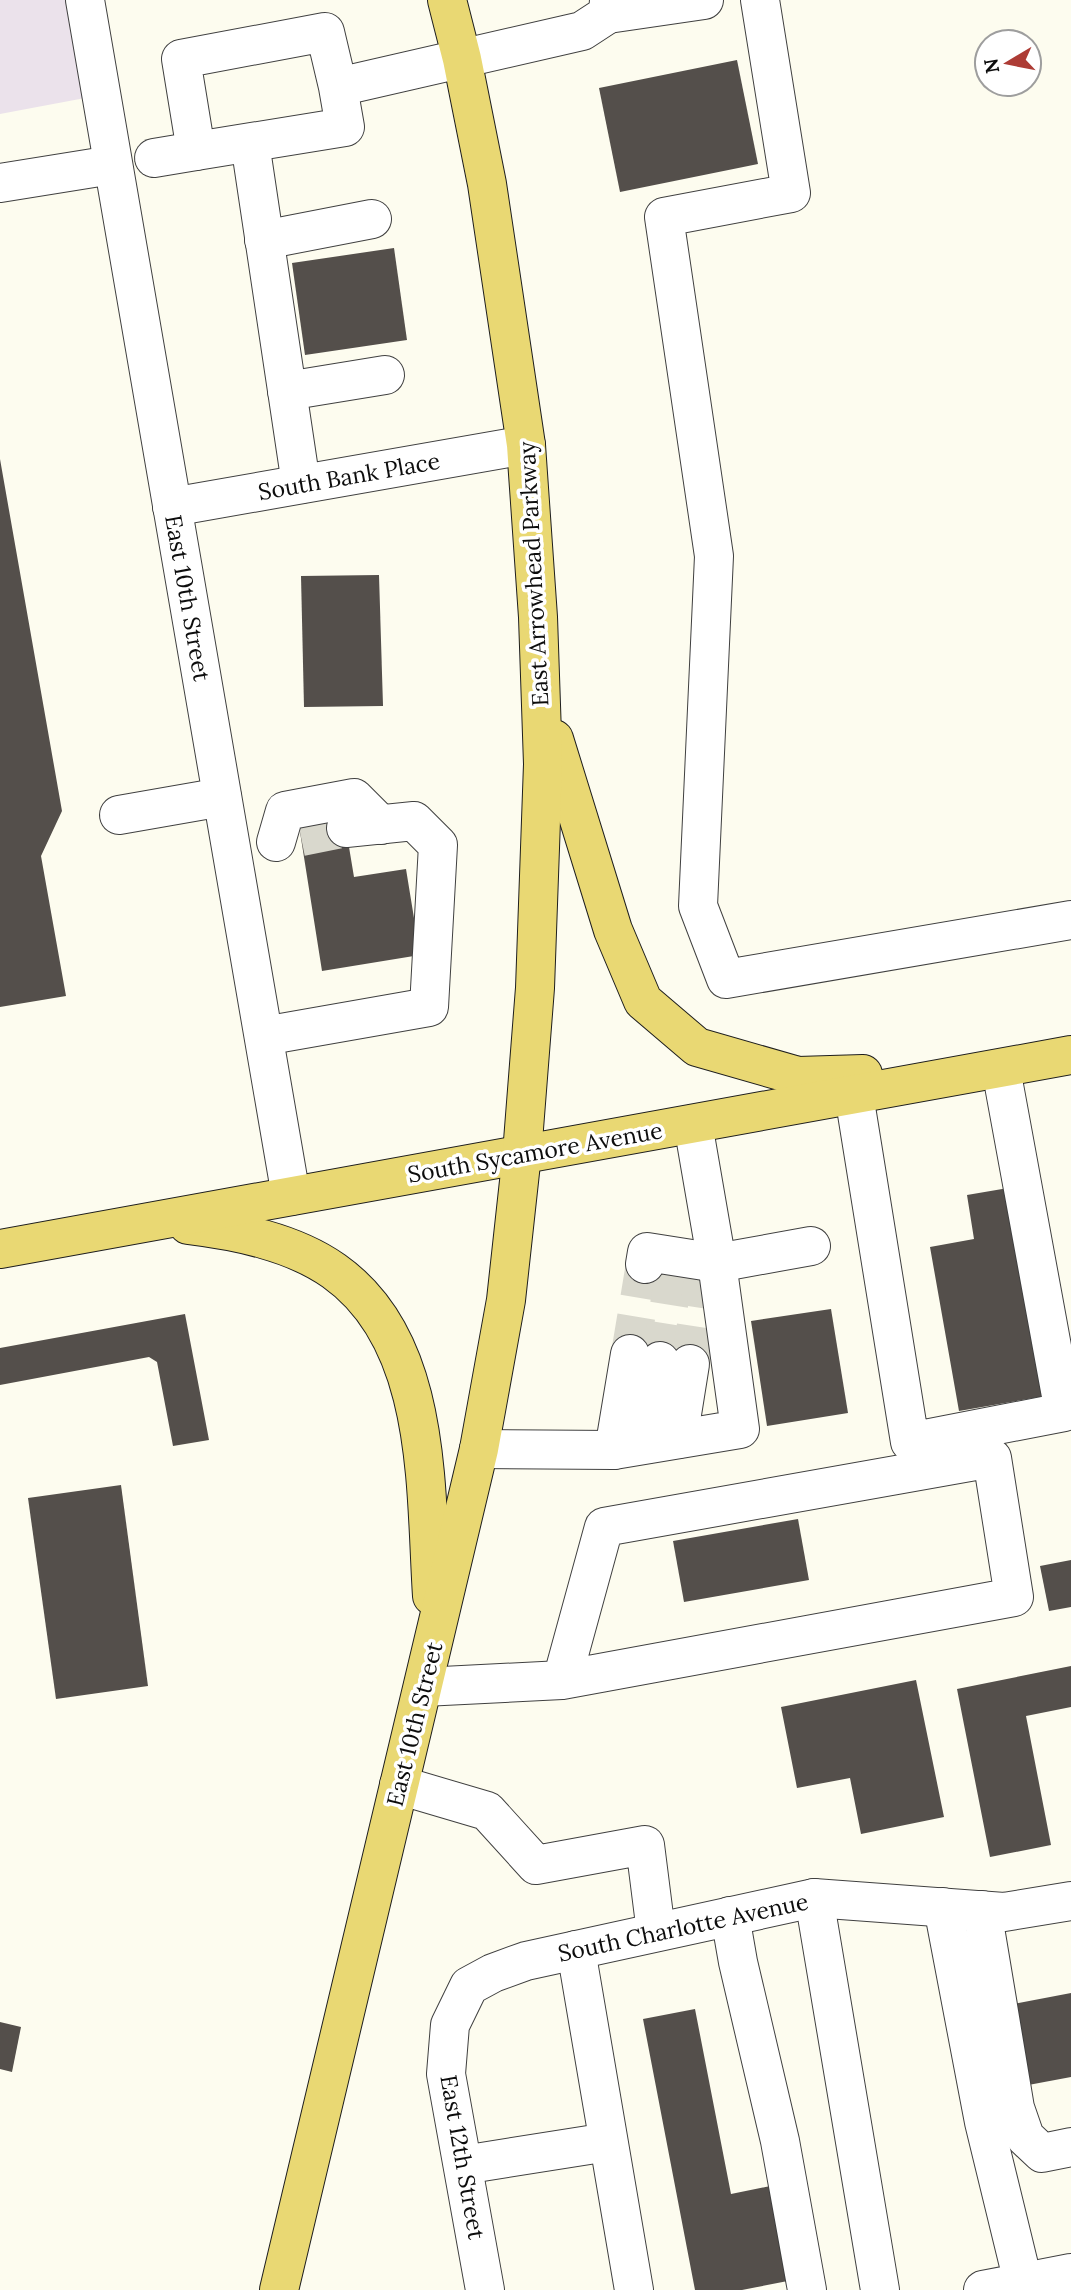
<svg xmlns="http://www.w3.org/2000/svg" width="1071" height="2290" viewBox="0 0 1071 2290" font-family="Lora,serif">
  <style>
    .industrial { fill: #ebe2eb }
    .building { fill: #544f4b }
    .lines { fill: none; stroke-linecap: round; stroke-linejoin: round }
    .minor-tunnel { stroke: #d9d8cd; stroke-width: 38; stroke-dasharray: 38 19; stroke-linecap: butt }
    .minor-casing { stroke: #404040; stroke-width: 40 }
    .major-casing { stroke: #1e1e1e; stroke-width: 40 }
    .minor { stroke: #fff; stroke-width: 38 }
    .major { stroke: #e9d873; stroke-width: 38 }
    .labels { text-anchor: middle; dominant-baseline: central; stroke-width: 7; stroke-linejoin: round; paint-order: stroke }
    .street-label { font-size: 23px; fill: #0d0d0d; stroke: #fff }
  </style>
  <rect width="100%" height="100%" fill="#fdfcef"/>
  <polygon class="industrial" points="0,0 84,0 101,95 0,114"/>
  <g class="building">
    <polygon points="737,60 758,164 620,192 599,88"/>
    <polygon points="394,248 407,340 305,355 292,263"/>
    <polygon points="0,459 62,811 41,856 66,996 0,1007"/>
    <polygon points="379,575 383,706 304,707 301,576"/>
    <polygon points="342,805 354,877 406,869 420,955 322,971 297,813"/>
    <polygon points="1014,1187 1051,1395 959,1411 930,1247 974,1239 967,1195"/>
    <polygon points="831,1309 848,1413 767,1426 751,1321"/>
    <polygon points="185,1314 209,1440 173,1446 157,1362 149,1357 0,1385 0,1348"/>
    <polygon points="121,1485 148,1686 56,1699 28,1498"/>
    <polygon points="798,1519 809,1580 684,1602 673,1541"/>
    <polygon points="1071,1560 1071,1607 1049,1611 1040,1566"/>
    <polygon points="1071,1666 1071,1707 1026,1716 1051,1845 990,1857 957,1689"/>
    <polygon points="916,1680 944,1817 861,1834 850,1778 797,1788 781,1707"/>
    <polygon points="1071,1993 1071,2077 1023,2086 1008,2005"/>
    <polygon points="695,2009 731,2194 780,2184 798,2279 742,2290 695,2290 643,2019"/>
    <polygon points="0,2022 21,2027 12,2072 0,2069"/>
  </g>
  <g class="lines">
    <g class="minor-tunnel">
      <polyline points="301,837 346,828"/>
      <polyline points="630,1354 645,1264"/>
      <polyline points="660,1361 675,1268"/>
      <polyline points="690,1364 704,1273"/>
    </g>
    <g class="minor-casing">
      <g id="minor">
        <polyline points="85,0 291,1196"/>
        <polyline points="760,0 791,193 664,217 714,556 698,906 726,979 1071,920"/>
        <polyline points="608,14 704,0"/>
        <polyline points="338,87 345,127 196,151 181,59 325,32 338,87 582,31 608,14 609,0"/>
        <polyline points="250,143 301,484"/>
        <polyline points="154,158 196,151"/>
        <polyline points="0,183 112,165"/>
        <polyline points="264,240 372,219"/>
        <polyline points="287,391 385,375"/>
        <polyline points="172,507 526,445"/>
        <polyline points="119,815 222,797"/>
        <polyline points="276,842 285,811 354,798 381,825"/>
        <polyline points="264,1036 429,1007 438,845 414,821 346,828"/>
        <polyline points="854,1095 910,1442 1064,1412 1001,1069"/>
        <polyline points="645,1264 647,1252 717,1263 811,1246"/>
        <polyline points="678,1439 690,1364"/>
        <polyline points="647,1444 660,1361"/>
        <polyline points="479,1449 614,1450 740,1429 717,1263 693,1124"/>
        <polyline points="614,1450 630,1354"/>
        <polyline points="423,1687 562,1680 1014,1597 992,1458 604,1527 562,1680"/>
        <polyline points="399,1785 487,1811 536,1865 645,1845 656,1932"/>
        <polyline points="814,1898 880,2290"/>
        <polyline points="943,1907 984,2122 1023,2282"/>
        <polyline points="982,1910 1015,2108 1025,2137 1042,2153 1071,2147"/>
        <polyline points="730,1916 738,1962 780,2141 807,2290"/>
        <polyline points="576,1950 634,2290"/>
        <polyline points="463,2165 608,2142"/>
        <polyline points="485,2290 446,2074 450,2025 469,1986 493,1973 526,1961 814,1898 1004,1912 1071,1901"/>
        <polyline points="983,2290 1071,2273"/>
      </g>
    </g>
    <g class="major-casing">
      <g id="major">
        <polyline points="554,739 613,930 643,1001 697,1047 798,1076 863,1074"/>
        <path d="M188,1225C237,1231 293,1242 334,1271C433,1341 425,1488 432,1596"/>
        <polyline points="0,1249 1071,1055"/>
        <polyline points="279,2290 479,1449 506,1300 522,1154 535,988 543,764 538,617 526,445 487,184 462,59 447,0"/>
      </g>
    </g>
    <use href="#minor" class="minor"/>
    <use href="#major" class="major"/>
  </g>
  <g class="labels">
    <g class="street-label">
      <text transform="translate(349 476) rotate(-10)">South Bank Place</text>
      <text transform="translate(533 574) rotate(-93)">East Arrowhead Parkway</text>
      <text transform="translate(188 598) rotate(80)">East 10th Street</text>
      <text transform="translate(535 1152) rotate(-10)">South Sycamore Avenue</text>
      <text transform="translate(414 1724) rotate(-76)">East 10th Street</text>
      <text transform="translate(683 1927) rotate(-12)">South Charlotte Avenue</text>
      <text transform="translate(463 2157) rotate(80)">East 12th Street</text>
    </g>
  </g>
  <g transform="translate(1008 63) rotate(260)"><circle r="33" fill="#ffffff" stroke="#9e9e9e" stroke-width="2"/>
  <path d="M0-5L12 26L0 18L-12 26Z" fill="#ad3c35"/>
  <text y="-10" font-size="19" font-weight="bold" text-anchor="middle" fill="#0d0d0d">N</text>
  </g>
</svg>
